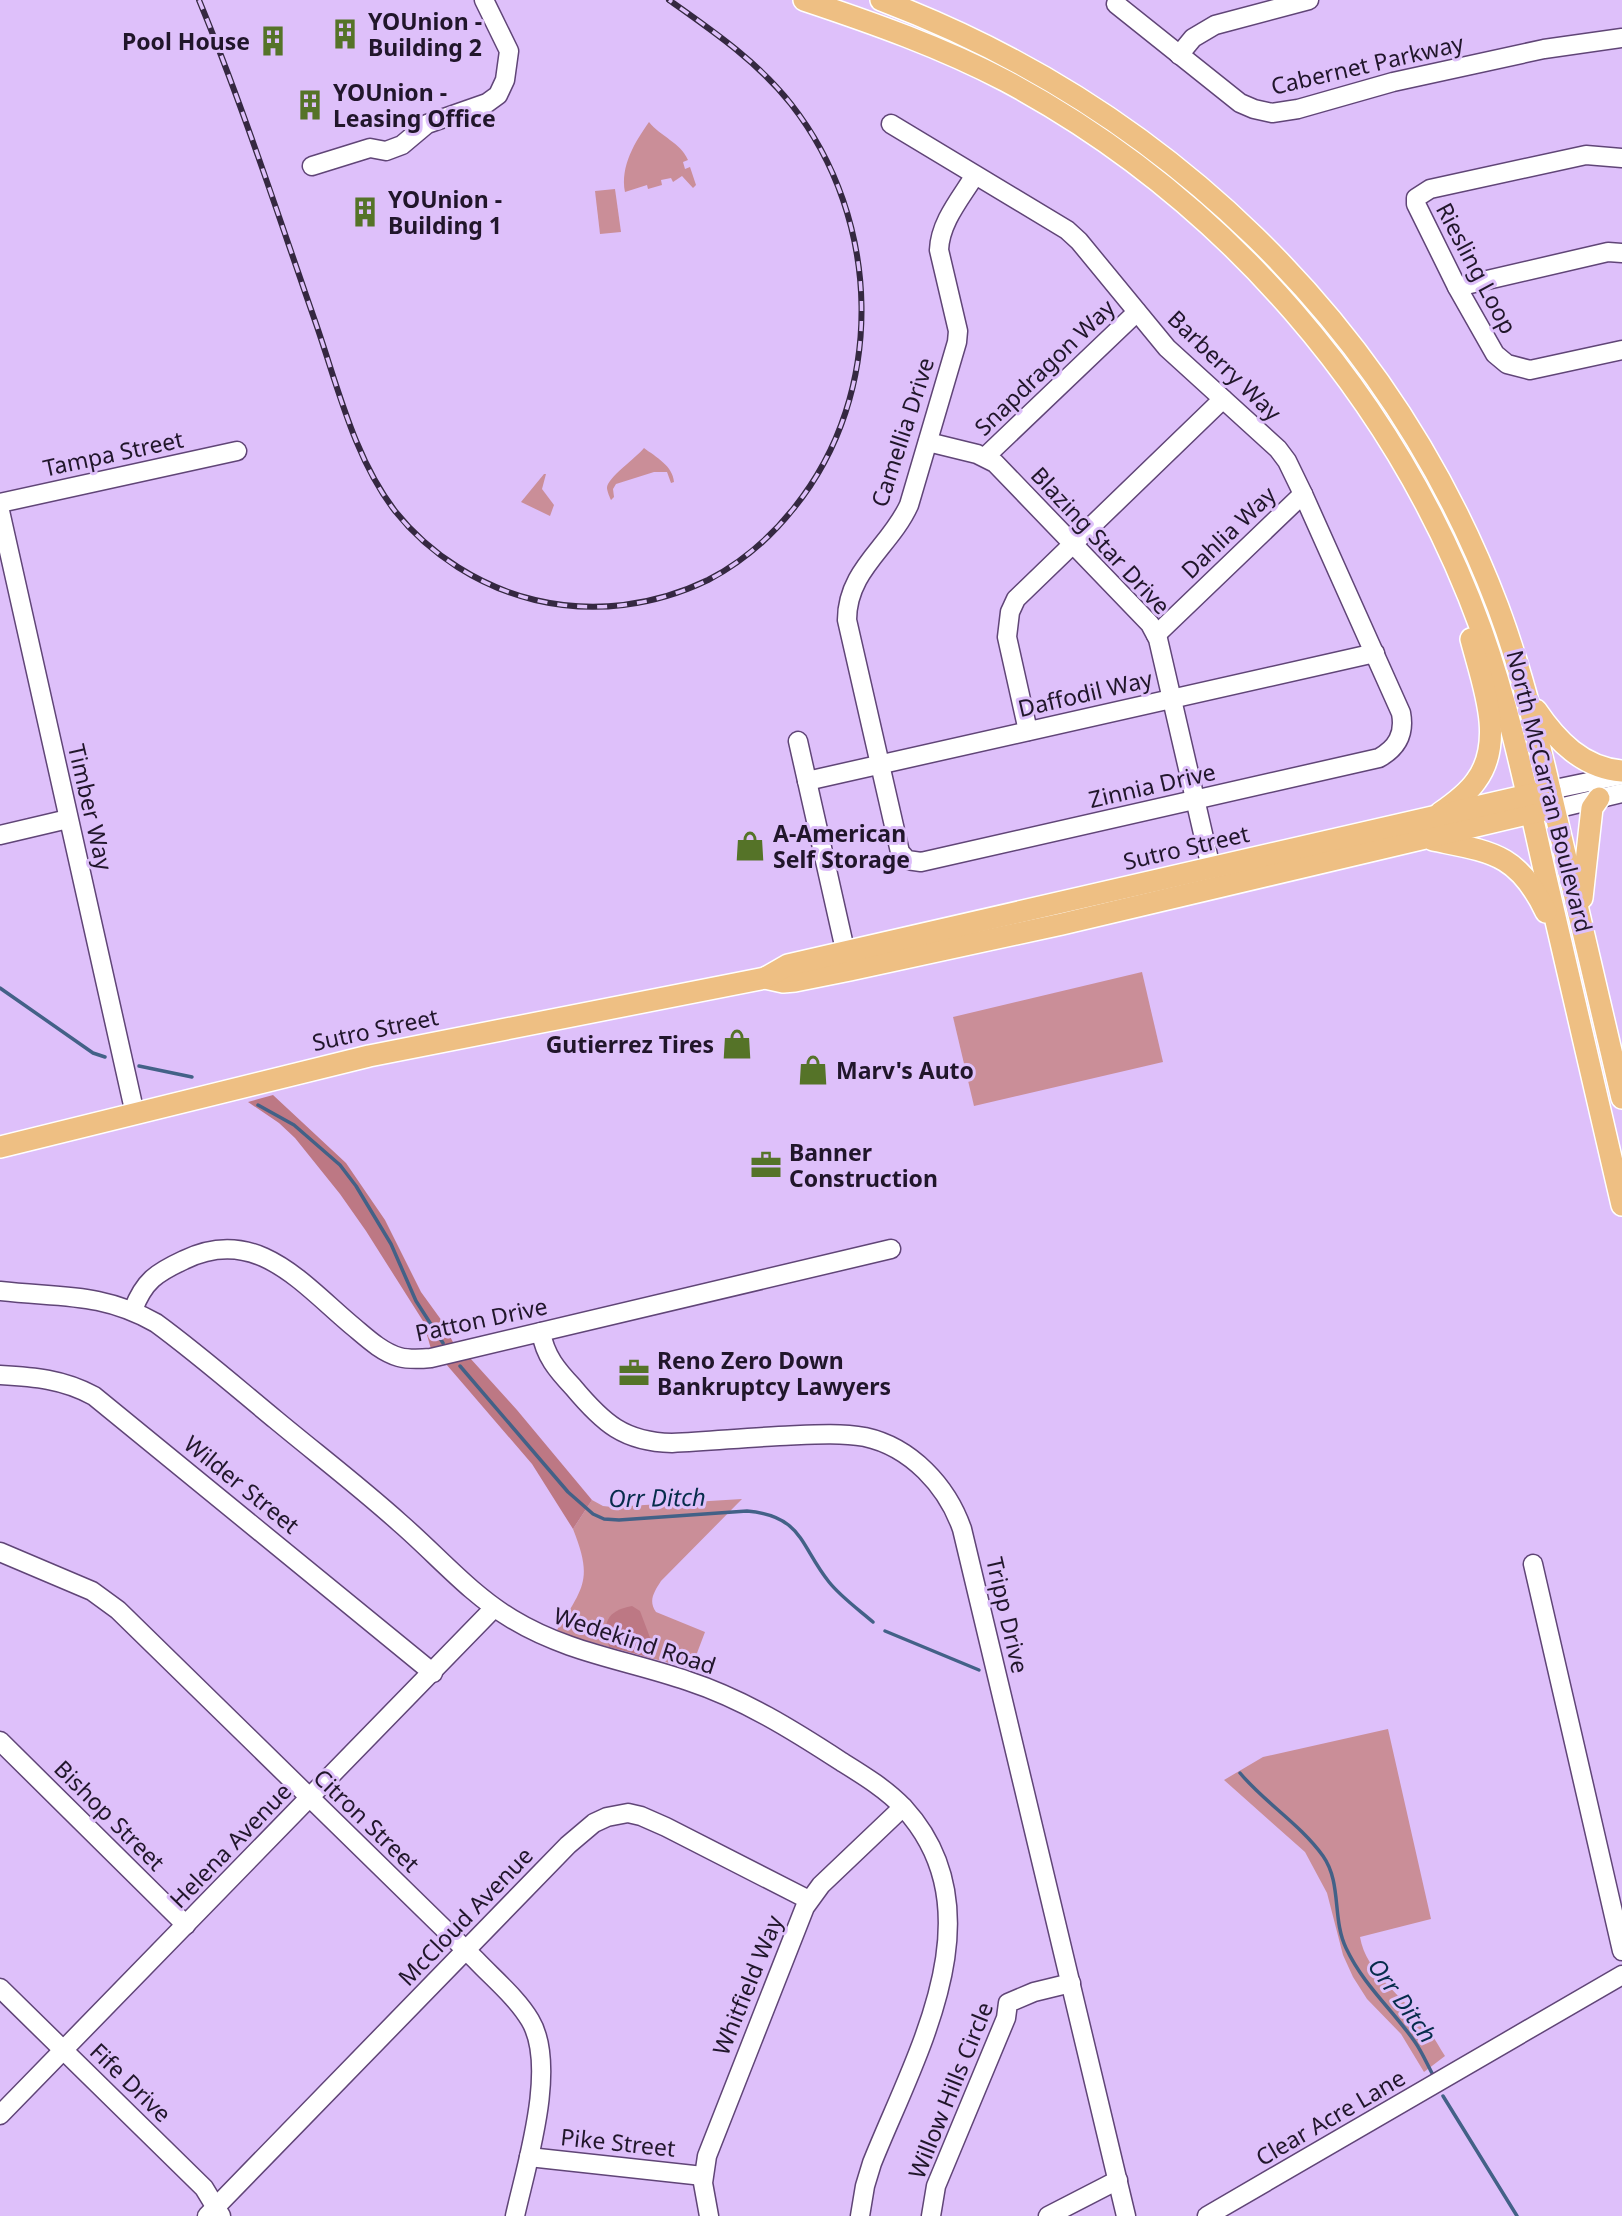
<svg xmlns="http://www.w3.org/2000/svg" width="1622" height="2216" viewBox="0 0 1622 2216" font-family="'Noto Sans',sans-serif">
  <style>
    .green { fill: #ca8e98 }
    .forest { fill: #bd7884 }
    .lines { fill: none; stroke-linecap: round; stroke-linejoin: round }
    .stream { stroke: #436187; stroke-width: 3.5 }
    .minor-casing { stroke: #604577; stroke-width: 21 }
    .major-casing { stroke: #fff; stroke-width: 24 }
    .minor { stroke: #fff; stroke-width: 18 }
    .major { stroke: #eebf83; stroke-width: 21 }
    .rail-casing { stroke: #352841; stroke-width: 6 }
    .rail { stroke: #dec0fa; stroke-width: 3.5; stroke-dasharray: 10; stroke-linecap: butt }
    .labels { text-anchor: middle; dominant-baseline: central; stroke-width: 6; stroke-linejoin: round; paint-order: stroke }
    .poi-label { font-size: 23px; font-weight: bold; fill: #21162b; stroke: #dec0fa; text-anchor: start }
    .street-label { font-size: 23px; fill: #21162b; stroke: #dec0fa }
    .water-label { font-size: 24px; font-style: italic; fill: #062c4b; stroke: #dec0fa }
  </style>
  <rect width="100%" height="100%" fill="#dec0fa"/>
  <g class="green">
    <path d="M649,122C661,137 680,142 688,160L683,162L685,169L690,167L696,185L693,188L682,176L673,182L671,178L661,180L662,185L648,189L647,185L625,192C620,166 635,142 649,122Z"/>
    <polygon points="615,189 621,232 600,234 595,191"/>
    <path d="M644,448C656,457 673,466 674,482L671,483L667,472H654L616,484L613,489L614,497L611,500C610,498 607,491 607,488C607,478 636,458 644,448Z"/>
    <polygon points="544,474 546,474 542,489 554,505 550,516 521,502"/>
    <polygon points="1142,972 1163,1062 974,1106 953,1017"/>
    <path d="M742,1499L661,1581C654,1592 648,1601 656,1612L705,1632L691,1669L647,1657L650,1652L606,1625L609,1647L576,1638L557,1630C584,1587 593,1579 573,1529L592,1500L603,1506L612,1507Z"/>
    <path d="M1388,1729L1431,1919L1360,1937C1366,1973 1403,1996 1424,2024C1432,2034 1438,2045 1445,2056L1424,2072L1401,2034L1367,1999L1353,1977L1343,1955L1327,1893L1305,1852L1224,1780L1263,1757Z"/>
  </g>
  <g class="forest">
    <polygon points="273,1095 346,1163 385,1220 421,1292 442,1321 454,1344 431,1349 423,1321 366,1231 340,1194 295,1138 279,1123 248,1102"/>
    <polygon points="470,1358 517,1410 592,1500 573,1529 532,1464 446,1364"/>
    <path d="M632,1606L640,1611L652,1643L647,1657L609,1647C602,1623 606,1611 632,1606Z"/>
  </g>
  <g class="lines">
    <g class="stream">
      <polyline points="0,988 93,1053 105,1057"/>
      <polyline points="139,1066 192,1077"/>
      <polyline points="258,1105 294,1125 340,1165 356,1186 391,1244 416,1301 443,1343"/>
      <path d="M460,1366L568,1492L593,1514L604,1519L619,1520L747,1511C803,1516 800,1546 829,1582C841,1597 858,1609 873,1622"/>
      <polyline points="885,1631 979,1670"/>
      <path d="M1240,1773C1265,1803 1300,1824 1323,1856C1342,1883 1332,1919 1346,1948C1364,1986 1392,2009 1415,2042C1422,2052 1427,2064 1433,2075"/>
      <polyline points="1443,2096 1517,2216"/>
    </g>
    <g class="minor-casing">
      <g id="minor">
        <polyline points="1116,4 1240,103 1254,109 1272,113 1298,109 1393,82 1544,49 1622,38"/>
        <polyline points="1179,55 1193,38 1215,25 1309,0"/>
        <path d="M891,124L1067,230L1079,241L1167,348L1278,449L1287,461L1303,494L1401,713C1405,734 1397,748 1379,758L921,862L907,860L900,852L847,620C847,570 890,547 909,505L957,342L958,331L939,250C940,222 961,198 975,175"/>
        <polyline points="1622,158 1586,155 1430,189 1416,198 1416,204 1457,287 1495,354 1507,364 1530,370 1622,350"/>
        <polyline points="312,166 370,148 386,151 402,145 427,124 487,103 498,95 505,80 509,51 484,0"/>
        <polyline points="1457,287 1608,252 1622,253"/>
        <polyline points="928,442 977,454 995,463 1150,624 1158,639 1214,881"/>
        <polyline points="985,457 1137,312"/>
        <polyline points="0,503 237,451"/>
        <polyline points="0,511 135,1114"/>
        <polyline points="1156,635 1303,494"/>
        <polyline points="1028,731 1007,637 1010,612 1016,599 1223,399"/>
        <polyline points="798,741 848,963"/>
        <polyline points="807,781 1375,653"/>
        <polyline points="1550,790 1622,775"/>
        <polyline points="1555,809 1622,793"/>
        <polyline points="0,835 68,819"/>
        <path d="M0,1291C60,1298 101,1292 156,1323C197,1353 236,1387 276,1420C317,1454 360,1487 400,1523C437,1555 470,1594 512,1619C568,1653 627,1660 688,1681C743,1699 793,1730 842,1762C863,1775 886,1789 904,1808C1000,1913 915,2055 872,2163L865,2186L860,2216"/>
        <path d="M133,1310C144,1281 156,1273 184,1260C257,1224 303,1285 355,1328C368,1339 382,1352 399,1357C410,1360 421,1359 431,1358L891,1249"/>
        <path d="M541,1332C545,1356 557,1370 573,1387C603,1423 624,1442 672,1443C708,1441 744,1438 779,1436C807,1435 837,1432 865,1437C911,1447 947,1486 962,1529L1126,2216"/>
        <path d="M0,1375C34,1377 63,1379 94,1396L433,1673"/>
        <path d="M0,1552L92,1591L118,1610L476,1960C494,1979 517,1998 530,2020C558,2066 526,2166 515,2216"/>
        <polyline points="1533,1564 1622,1951"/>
        <polyline points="0,1741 186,1925"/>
        <polyline points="0,1988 204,2188 221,2216"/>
        <polyline points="0,2115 494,1608"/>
        <polyline points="529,2157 703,2176"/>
        <polyline points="207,2216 568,1845 594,1823 607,1817 628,1813 641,1816 666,1827 809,1900"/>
        <polyline points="709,2216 703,2183 707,2156 805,1907 821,1885 903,1807"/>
        <polyline points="931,2216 936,2186 1006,2018 1008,2003 1034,1992 1071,1983"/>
        <polyline points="1048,2216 1118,2180"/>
        <polyline points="1207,2216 1622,1975"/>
      </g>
    </g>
    <g class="major-casing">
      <g id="major">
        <path d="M804,0C873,23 941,47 1006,81C1224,198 1397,397 1481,629C1510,710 1527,794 1546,878C1571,987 1597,1096 1622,1205"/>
        <path d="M881,0C1163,107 1390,322 1498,607C1526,682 1543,760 1561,837C1581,924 1602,1011 1622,1098"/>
        <path d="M1536,710C1557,741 1583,768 1622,771"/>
        <path d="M1440,813C1453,804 1467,794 1476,781C1506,741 1482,682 1471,639"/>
        <path d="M1433,840C1491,852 1518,853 1546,912"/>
        <polyline points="1582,898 1592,808 1599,798"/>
        <polyline points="765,978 783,982 795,981 850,970 1062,924 1544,810"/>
        <polyline points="0,1147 369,1056 765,978 788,965 1550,790"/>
      </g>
    </g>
    <use href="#minor" class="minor"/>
    <use href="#major" class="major"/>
    <g class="rail-casing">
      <path id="rail" d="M199,0C242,104 277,212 314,318C337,383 353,456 395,511C430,555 481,587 535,600C594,614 654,606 708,580C741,563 771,537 794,508C887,392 882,220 791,104C758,62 713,31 669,0"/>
    </g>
    <use href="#rail" class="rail"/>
  </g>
  <defs>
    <g id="building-bare" transform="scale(2.415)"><path d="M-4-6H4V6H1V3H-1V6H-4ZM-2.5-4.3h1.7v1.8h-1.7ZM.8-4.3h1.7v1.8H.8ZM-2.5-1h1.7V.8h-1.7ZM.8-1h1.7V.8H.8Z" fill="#557328" stroke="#dec0fa" stroke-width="2.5" paint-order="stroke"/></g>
    <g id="shop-bare" transform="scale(2.415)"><path d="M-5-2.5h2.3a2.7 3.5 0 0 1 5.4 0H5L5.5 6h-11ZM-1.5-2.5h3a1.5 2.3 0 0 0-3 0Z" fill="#557328" stroke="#dec0fa" stroke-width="2.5" paint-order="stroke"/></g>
    <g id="office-bare" transform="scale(2.415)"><path d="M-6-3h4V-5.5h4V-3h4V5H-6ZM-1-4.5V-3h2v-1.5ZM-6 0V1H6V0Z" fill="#557328" stroke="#dec0fa" stroke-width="2.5" paint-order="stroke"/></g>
  </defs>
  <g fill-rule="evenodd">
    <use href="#building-bare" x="345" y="34"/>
    <use href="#building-bare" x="273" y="41"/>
    <use href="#building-bare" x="310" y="105"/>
    <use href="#building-bare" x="365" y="212"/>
    <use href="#shop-bare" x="750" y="846"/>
    <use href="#shop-bare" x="737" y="1044"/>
    <use href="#shop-bare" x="813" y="1070"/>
    <use href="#office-bare" x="766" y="1165"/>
    <use href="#office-bare" x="634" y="1373"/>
  </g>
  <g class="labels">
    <g class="poi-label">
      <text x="368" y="21">YOUnion -<tspan x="368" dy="26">Building 2</tspan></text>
      <text x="250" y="41" text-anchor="end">Pool House</text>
      <text x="333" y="92">YOUnion -<tspan x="333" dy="26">Leasing Office</tspan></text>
      <text x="388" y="199">YOUnion -<tspan x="388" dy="26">Building 1</tspan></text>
      <text x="773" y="833">A-American<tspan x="773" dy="26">Self Storage</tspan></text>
      <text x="714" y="1044" text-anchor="end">Gutierrez Tires</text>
      <text x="836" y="1070">Marv's Auto</text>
      <text x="789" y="1152">Banner<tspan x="789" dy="26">Construction</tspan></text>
      <text x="657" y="1360">Reno Zero Down<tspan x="657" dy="26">Bankruptcy Lawyers</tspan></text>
    </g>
    <g class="street-label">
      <text transform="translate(1367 64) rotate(-13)">Cabernet Parkway</text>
      <text transform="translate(1477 268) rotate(62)">Riesling Loop</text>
      <text transform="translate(1225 365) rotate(44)">Barberry Way</text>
      <text transform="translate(1044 367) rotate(-44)">Snapdragon Way</text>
      <text transform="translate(902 432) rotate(-72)">Camellia Drive</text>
      <text transform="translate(113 453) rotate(-12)">Tampa Street</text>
      <text transform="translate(1228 532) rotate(-44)">Dahlia Way</text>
      <text transform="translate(1101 540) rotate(47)">Blazing Star Drive</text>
      <text transform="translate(1085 693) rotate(-13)">Daffodil Way</text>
      <text transform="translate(1152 785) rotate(-13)">Zinnia Drive</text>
      <text transform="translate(1550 791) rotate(76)">North McCarran Boulevard</text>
      <text transform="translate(91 807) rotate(77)">Timber Way</text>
      <text transform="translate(1186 847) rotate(-13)">Sutro Street</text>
      <text transform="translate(375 1029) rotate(-12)">Sutro Street</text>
      <text transform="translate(481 1319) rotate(-12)">Patton Drive</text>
      <text transform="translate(242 1484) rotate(39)">Wilder Street</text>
      <text transform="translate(1008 1615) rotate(77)">Tripp Drive</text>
      <text transform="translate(635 1640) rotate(18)">Wedekind Road</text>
      <text transform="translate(110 1815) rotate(45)">Bishop Street</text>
      <text transform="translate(367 1820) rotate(44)">Citron Street</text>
      <text transform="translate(230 1845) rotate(-46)">Helena Avenue</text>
      <text transform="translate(465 1916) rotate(-46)">McCloud Avenue</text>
      <text transform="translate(747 1985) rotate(-68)">Whitfield Way</text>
      <text transform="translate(131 2082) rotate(44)">Fife Drive</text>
      <text transform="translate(950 2090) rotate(-68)">Willow Hills Circle</text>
      <text transform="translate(1330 2117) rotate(-30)">Clear Acre Lane</text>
      <text transform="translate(618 2142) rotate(6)">Pike Street</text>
    </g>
    <g class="water-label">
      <text transform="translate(657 1497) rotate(-1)">Orr Ditch</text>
      <text transform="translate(1403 2000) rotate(54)">Orr Ditch</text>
    </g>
  </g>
</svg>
